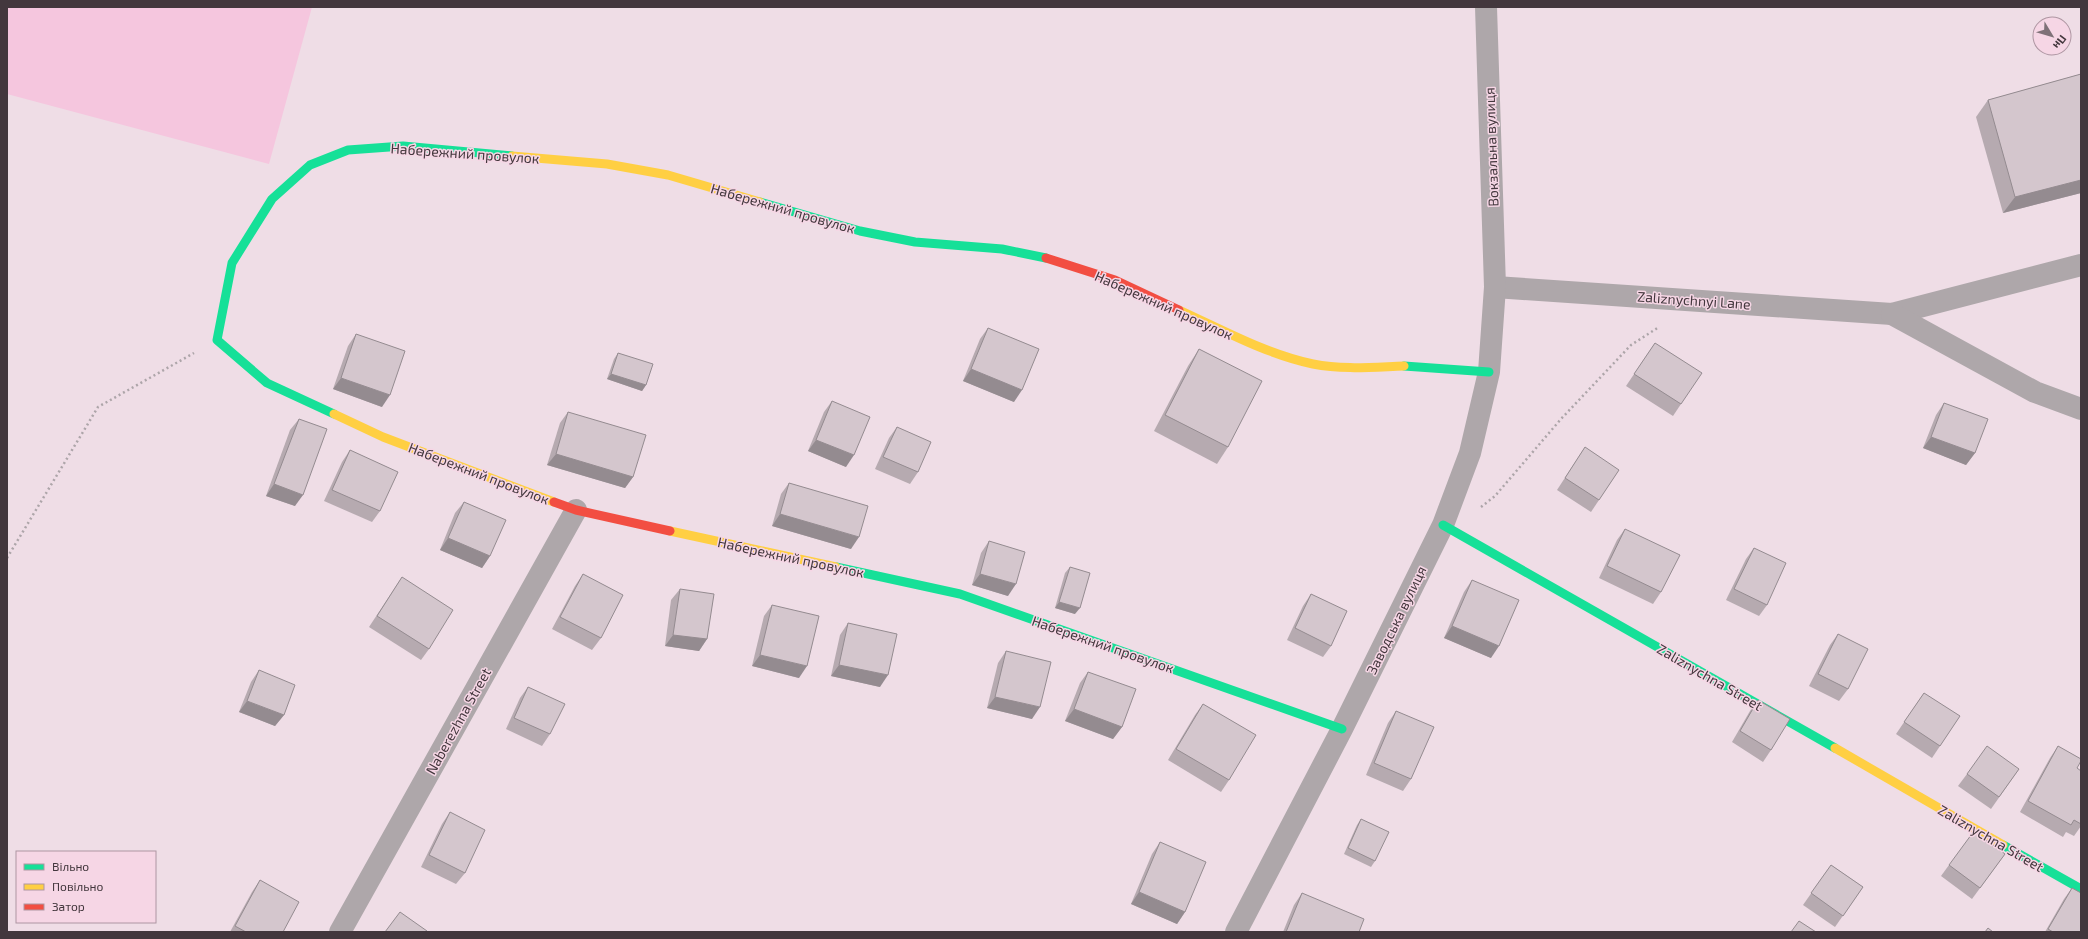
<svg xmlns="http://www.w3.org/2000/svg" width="2088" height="939" viewBox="0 0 2088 939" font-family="'Exo 2',sans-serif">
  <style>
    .green { fill: #f5c6de }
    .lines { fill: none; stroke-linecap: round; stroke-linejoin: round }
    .path { stroke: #ada5a9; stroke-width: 2.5; stroke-dasharray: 2 3; stroke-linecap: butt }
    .street { stroke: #aea7aa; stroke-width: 22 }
    .fast { stroke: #16e098; stroke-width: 9 }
    .slow { stroke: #ffcf43; stroke-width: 9 }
    .jam { stroke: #f24e42; stroke-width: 9 }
    .wall { fill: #b6aab0 }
    .shaded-wall { fill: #948b90 }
    .building { fill: #d4c6cd; stroke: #948b90 }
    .labels { text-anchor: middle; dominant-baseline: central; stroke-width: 3; stroke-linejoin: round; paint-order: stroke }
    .street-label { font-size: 14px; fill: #43373d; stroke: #f6d6e5 }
  </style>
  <rect width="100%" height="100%" fill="#efdde6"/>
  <polygon class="green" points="7,7 312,7 269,164 7,94"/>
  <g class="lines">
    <g class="path">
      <polyline points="1481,507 1495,496 1561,419 1631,345 1659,327"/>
      <polyline points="7,558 98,407 194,353"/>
    </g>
    <g class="street">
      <polyline points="1495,287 1892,314 2081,265"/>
      <polyline points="1892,314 2035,392 2081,409"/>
      <polyline points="340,932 576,510"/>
      <polyline points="1236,932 1342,729 1443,525 1470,453 1489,372 1495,287 1486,7"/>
    </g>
    <g class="fast">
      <polyline points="760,202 860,231 915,242 1002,249 1046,258"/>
      <polyline points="1404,366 1489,372"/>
      <polyline points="334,414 267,383 217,340 232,263 272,199 310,165 348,150 403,146 512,156"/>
      <polyline points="1443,525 1835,748"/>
      <polyline points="836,567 960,594 1342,729"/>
      <polyline points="2003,845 2081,889"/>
    </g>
    <g class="slow">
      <polyline points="512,156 607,164 668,175 760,202"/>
      <path d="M1179,310C1223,330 1266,354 1313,364C1343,370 1374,367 1404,366"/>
      <polyline points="334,414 383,437 554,502"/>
      <polyline points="670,531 836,567"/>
      <polyline points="1835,748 2003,845"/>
    </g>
    <g class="jam">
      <polyline points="1046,258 1115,280 1179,310"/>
      <polyline points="554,502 576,510 670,531"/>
    </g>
  </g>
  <g class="wall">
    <polygon points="2081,74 2081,193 2003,213 1976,117 1988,100"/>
    <polygon points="988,328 1014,402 963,381 980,339"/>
    <polygon points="356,334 382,407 333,389 348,346"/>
    <polygon points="1655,343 1681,404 1673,416 1626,386"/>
    <polygon points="1199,349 1228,447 1217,464 1154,431 1188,366"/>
    <polygon points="618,353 646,385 642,391 607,379 614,359"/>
    <polygon points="832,401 846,467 808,451 824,412"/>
    <polygon points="1944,403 1975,453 1966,465 1923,448 1936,415"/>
    <polygon points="568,412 633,477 625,488 547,465 560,423"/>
    <polygon points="299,419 295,506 266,496 290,430"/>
    <polygon points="897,427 918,472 910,484 875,469 889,438"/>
    <polygon points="1585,447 1599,500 1591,512 1557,490"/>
    <polygon points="350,450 380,511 372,522 324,501 342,462"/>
    <polygon points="789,483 851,549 772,526 781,494"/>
    <polygon points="464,502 490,556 482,568 440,550 455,513"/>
    <polygon points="1625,529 1661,592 1653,604 1599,578 1617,540"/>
    <polygon points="989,541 1008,596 972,585 981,553"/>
    <polygon points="1754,548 1767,605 1759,616 1726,600 1746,559"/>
    <polygon points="1070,567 1075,614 1055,608 1065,573"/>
    <polygon points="583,574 601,638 592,650 552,629 575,586"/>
    <polygon points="402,577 429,649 421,660 369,627"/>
    <polygon points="1472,580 1491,658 1444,638 1464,592"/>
    <polygon points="680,589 707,639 699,651 665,646 671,600"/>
    <polygon points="1311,594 1331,646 1323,657 1287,640 1303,606"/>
    <polygon points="772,605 799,678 752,666 764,616"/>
    <polygon points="848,623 880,687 831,676 840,635"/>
    <polygon points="1838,634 1848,689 1839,701 1809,686 1830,645"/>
    <polygon points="1006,651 1032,719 987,708 998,663"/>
    <polygon points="259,670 284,715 275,726 239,712 251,682"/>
    <polygon points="1088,672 1122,727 1113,739 1065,721 1080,683"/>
    <polygon points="528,687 550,734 542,746 506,729 520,698"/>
    <polygon points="1924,693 1940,746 1932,758 1896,734"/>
    <polygon points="1758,700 1771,750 1763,762 1732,742 1750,711"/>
    <polygon points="1203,704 1229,780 1221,792 1168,760 1195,715"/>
    <polygon points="1396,711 1411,779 1403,791 1366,775 1388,723"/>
    <polygon points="2058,746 2077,768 2081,771 2081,826 2074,836 2066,832 2063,837 2020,812 2050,758"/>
    <polygon points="2019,769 1991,809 1958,786 1967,774"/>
    <polygon points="450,812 465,873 456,884 421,867 442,824"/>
    <polygon points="1361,819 1375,861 1371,867 1344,854 1357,825"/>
    <polygon points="1160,842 1185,912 1177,924 1131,904 1152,854"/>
    <polygon points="2005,854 1972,899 1941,876 1949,865"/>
    <polygon points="1831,865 1863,887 1835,927 1803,905"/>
    <polygon points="260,880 283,932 230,932 252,892"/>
    <polygon points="2072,888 2081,932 2045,932 2064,899"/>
    <polygon points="1302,893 1359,932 1283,932 1294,905"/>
  </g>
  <g class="shaded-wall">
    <polygon points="2081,180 2081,193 2003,213 2015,197"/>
    <polygon points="971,369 1022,390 1014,402 963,381"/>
    <polygon points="611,374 646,385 642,391 607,379"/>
    <polygon points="341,378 390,395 382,407 333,389"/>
    <polygon points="1931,437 1975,453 1966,465 1923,448"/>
    <polygon points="816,440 854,455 846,467 808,451"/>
    <polygon points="556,454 633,477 625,488 547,465"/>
    <polygon points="274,484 303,495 295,506 266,496"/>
    <polygon points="780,514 859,537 851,549 772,526"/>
    <polygon points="448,538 490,556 482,568 440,550"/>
    <polygon points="980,574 1016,584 1008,596 972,585"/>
    <polygon points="1059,602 1080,608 1075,614 1055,608"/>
    <polygon points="1452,626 1499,646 1491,658 1444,638"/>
    <polygon points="673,635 707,639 699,651 665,646"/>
    <polygon points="760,655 807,666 799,678 752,666"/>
    <polygon points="839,665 888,675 880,687 831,676"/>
    <polygon points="995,697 1040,707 1032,719 987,708"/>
    <polygon points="247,701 284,715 275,726 239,712"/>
    <polygon points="1074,709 1122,727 1113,739 1065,721"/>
    <polygon points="1139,892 1185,912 1177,924 1131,904"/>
  </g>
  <g class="building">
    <polygon points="2081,74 2081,180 2015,197 1988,100"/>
    <polygon points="988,328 1039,349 1022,390 971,369"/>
    <polygon points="356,334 405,351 390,395 341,378"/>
    <polygon points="1655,343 1702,373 1681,404 1634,374"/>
    <polygon points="1199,349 1262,381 1228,447 1165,415"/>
    <polygon points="618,353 653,364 646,385 611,374"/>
    <polygon points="832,401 870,417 854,455 816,440"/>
    <polygon points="1944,403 1988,419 1975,453 1931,437"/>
    <polygon points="568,412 646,435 633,477 556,454"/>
    <polygon points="299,419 327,429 303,495 274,484"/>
    <polygon points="897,427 931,442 918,472 883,457"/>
    <polygon points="1585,447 1619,470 1599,500 1565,478"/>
    <polygon points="350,450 398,472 380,511 332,490"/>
    <polygon points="789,483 868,506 859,537 780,514"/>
    <polygon points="464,502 506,520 490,556 448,538"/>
    <polygon points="1625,529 1680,555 1661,592 1607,566"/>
    <polygon points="989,541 1025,552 1016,584 980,574"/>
    <polygon points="1754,548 1786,563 1767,605 1734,589"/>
    <polygon points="1070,567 1090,573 1080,608 1059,602"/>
    <polygon points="583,574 623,595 601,638 560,617"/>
    <polygon points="402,577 453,610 429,649 377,616"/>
    <polygon points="1472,580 1519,600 1499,646 1452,626"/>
    <polygon points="680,589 714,594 707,639 673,635"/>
    <polygon points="1311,594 1347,611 1331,646 1295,628"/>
    <polygon points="772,605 819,616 807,666 760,655"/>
    <polygon points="848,623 897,634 888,675 839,665"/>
    <polygon points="1838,634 1868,649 1848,689 1818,674"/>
    <polygon points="1006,651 1051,662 1040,707 995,697"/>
    <polygon points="259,670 295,685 284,715 247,701"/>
    <polygon points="1088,672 1136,689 1122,727 1074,709"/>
    <polygon points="528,687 565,704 550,734 514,718"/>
    <polygon points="1924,693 1960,716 1940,746 1904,722"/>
    <polygon points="1758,700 1790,719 1771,750 1740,731"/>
    <polygon points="1203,704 1256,735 1229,780 1176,749"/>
    <polygon points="1396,711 1434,727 1411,779 1374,763"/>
    <polygon points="1987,746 2019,769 1999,797 1967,774"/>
    <polygon points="2058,746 2081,759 2081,761 2077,768 2081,771 2081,824 2074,820 2071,825 2028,801"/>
    <polygon points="450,812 485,830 465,873 429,855"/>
    <polygon points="1361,819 1389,832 1375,861 1348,848"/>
    <polygon points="1974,831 2005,854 1980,888 1949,865"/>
    <polygon points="1160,842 1206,862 1185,912 1139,892"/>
    <polygon points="1831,865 1863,887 1843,916 1811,893"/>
    <polygon points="260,880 299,902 283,932 246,932 235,926"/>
    <polygon points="2072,888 2081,893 2081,932 2053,932 2048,929"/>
    <polygon points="1302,893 1364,919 1359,932 1286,932"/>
    <polygon points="400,912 427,931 426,932 385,932"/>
    <polygon points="1799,921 1816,932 1791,932"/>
    <polygon points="1988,928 1993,932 1985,932"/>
  </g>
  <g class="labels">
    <g class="street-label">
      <text transform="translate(1491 147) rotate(-92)">Вокзальна вулиця</text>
      <text transform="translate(465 153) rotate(4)">Набережний провулок</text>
      <text transform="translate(783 208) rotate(16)">Набережний провулок</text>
      <text transform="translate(1694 300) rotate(4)">Zaliznychnyi Lane</text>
      <text transform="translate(1164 305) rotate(24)">Набережний провулок</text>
      <text transform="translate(479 473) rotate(21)">Набережний провулок</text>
      <text transform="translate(791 557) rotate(12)">Набережний провулок</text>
      <text transform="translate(1396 620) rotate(-64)">Заводська вулиця</text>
      <text transform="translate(1103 644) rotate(19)">Набережний провулок</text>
      <text transform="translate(1710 677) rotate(30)">Zaliznychna Street</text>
      <text transform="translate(458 721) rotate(-61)">Naberezhna Street</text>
      <text transform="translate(1991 838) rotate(30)">Zaliznychna Street</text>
    </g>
  </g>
  <rect width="2088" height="939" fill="none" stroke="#43373d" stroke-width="16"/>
  <rect x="16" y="851" width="140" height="72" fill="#f6d6e5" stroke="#ae96a2"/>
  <rect x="24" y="864" width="20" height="6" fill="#16e098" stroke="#ae96a2"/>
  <text x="52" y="871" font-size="12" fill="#43373d">Вільно</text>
  <rect x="24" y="884" width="20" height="6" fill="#ffcf43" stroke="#ae96a2"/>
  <text x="52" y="891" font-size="12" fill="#43373d">Повільно</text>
  <rect x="24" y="904" width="20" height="6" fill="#f24e42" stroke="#ae96a2"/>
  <text x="52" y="911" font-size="12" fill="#43373d">Затор</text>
  <g transform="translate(2052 36) rotate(128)"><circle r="19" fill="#f6d6e5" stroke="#ae96a2"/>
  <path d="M0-3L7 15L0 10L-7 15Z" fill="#7f7178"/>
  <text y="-6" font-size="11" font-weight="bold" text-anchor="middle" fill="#43373d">Пн</text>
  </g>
</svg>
